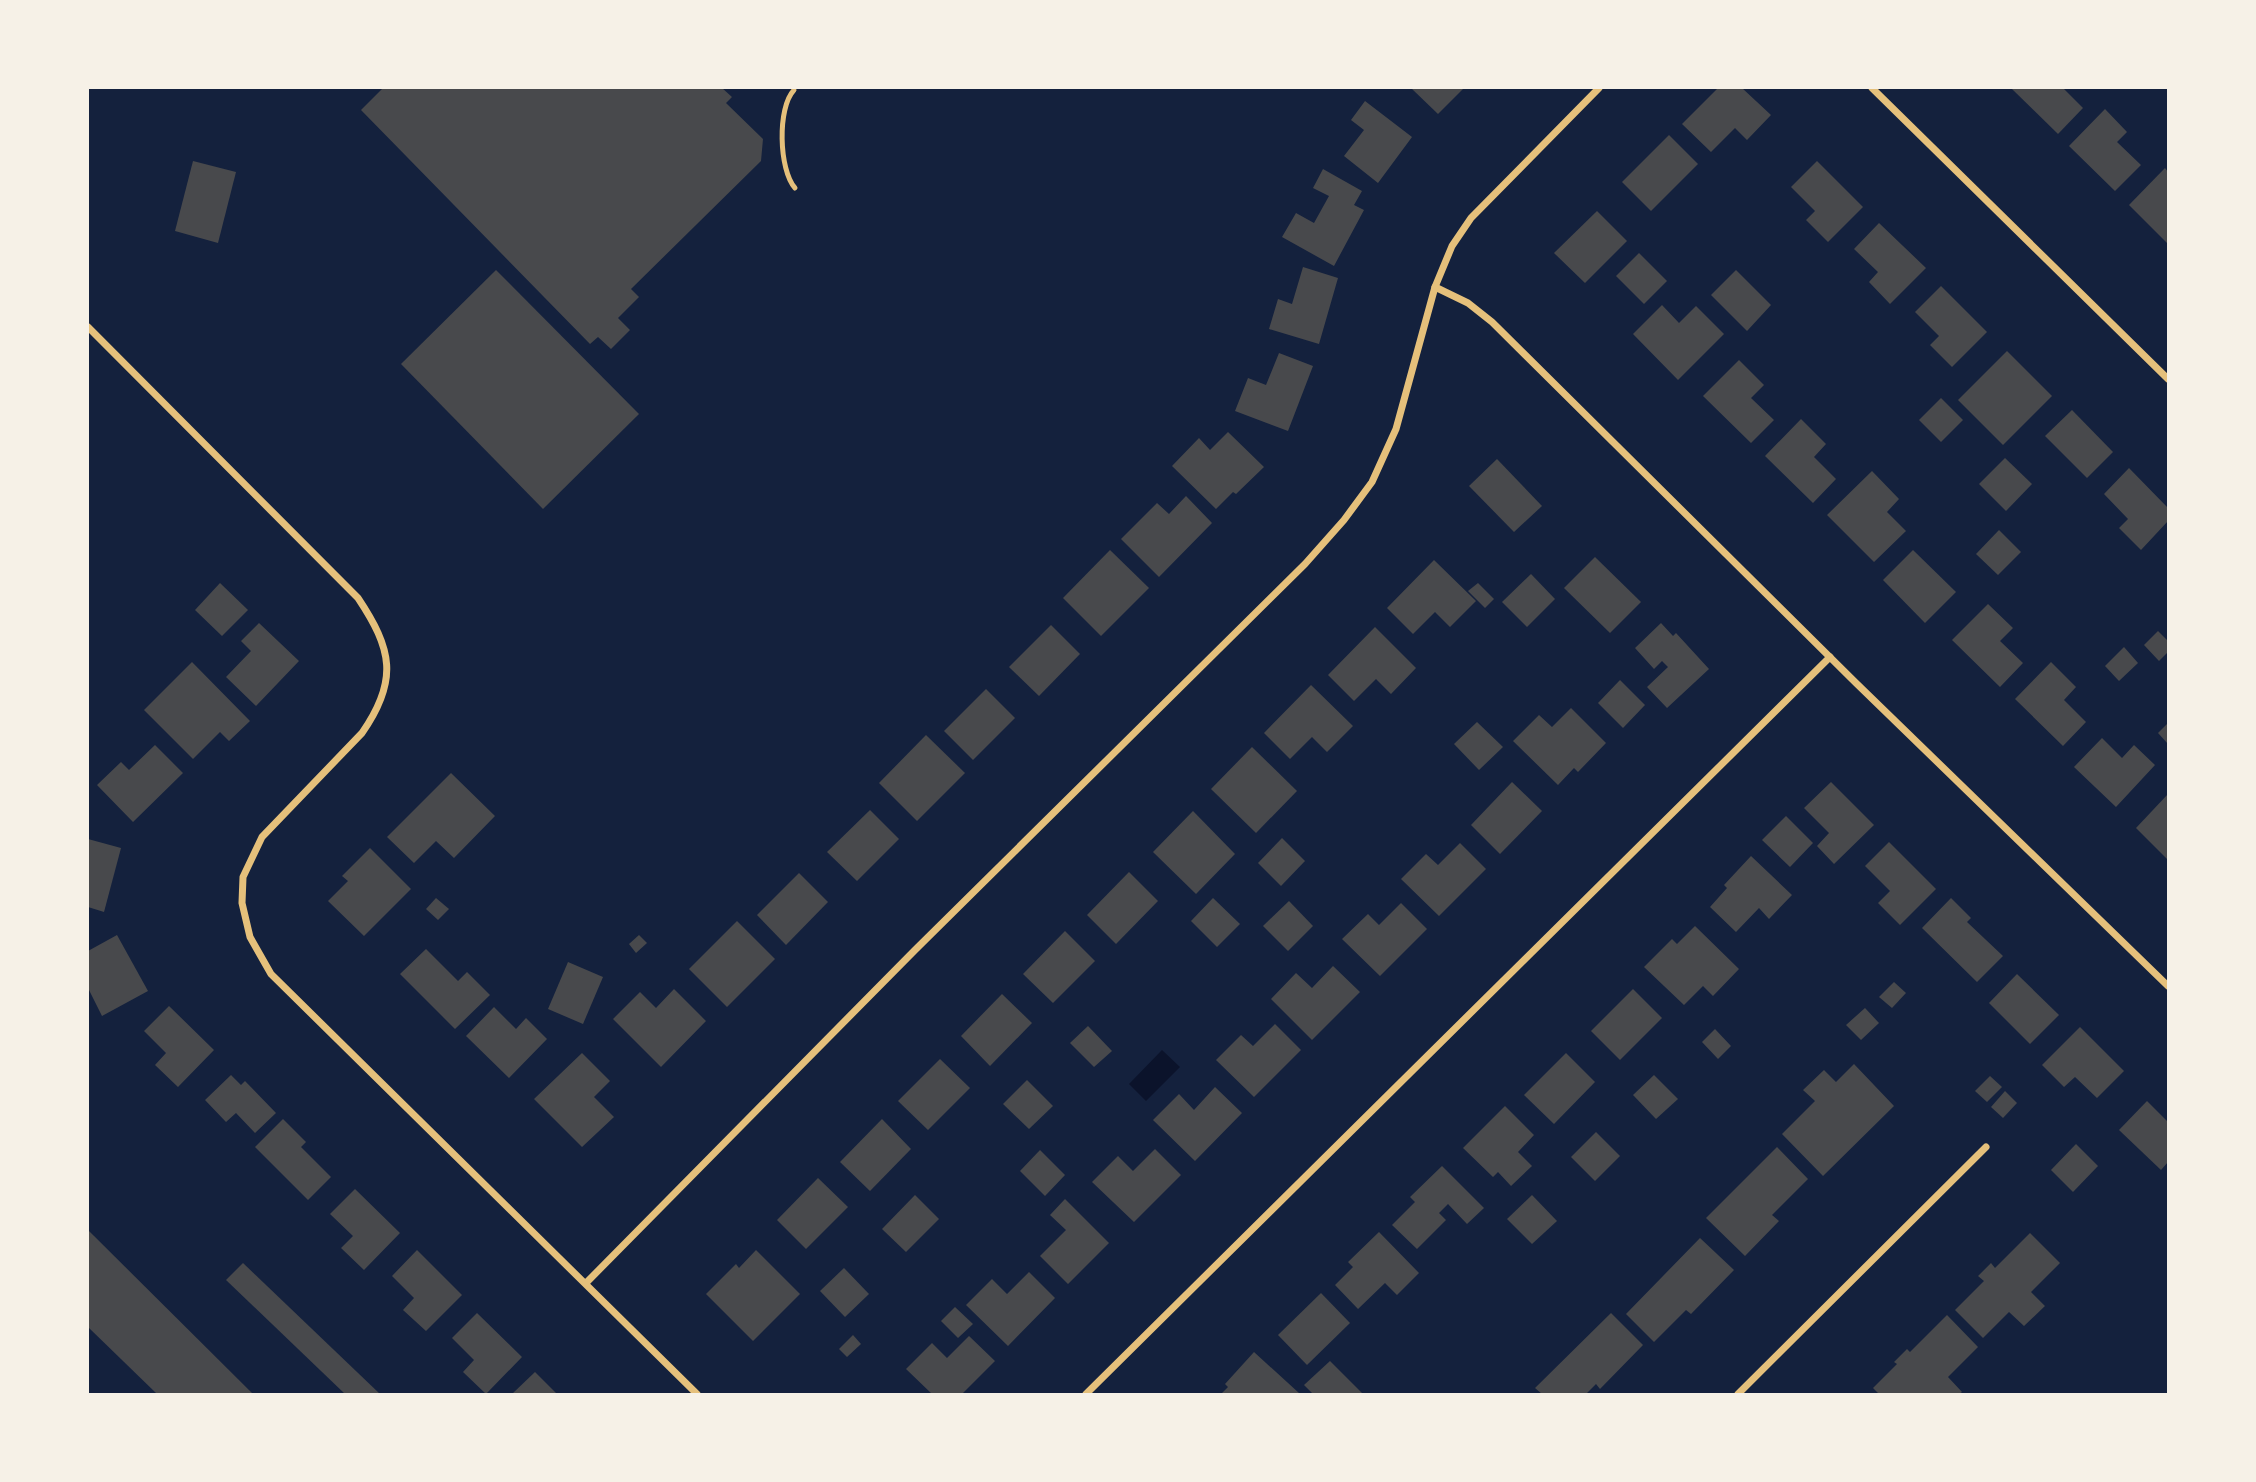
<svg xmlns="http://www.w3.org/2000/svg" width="2256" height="1482" viewBox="0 0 2256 1482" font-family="Poppins,sans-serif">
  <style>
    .water { fill: #0b132b }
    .building { fill: #48494c }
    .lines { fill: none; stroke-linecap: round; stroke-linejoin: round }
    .service { stroke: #e5c07b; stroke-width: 5 }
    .minor { stroke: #e5c07b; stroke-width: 7 }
  </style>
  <rect width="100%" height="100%" fill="#14213d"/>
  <polygon class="water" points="1162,1050 1180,1067 1146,1101 1129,1084"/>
  <g class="building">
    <polygon points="383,88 722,88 732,97 726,103 763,139 761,161 631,289 639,297 618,318 630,330 611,349 598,337 590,344 361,110"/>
    <polygon points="1411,88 1464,88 1438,114"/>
    <polygon points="1718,88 1742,88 1771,115 1747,140 1735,128 1711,152 1682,124"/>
    <polygon points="2013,88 2063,88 2083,108 2058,134 2012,89"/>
    <polygon points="1365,101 1412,137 1378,183 1344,156 1364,130 1351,120"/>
    <polygon points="2105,109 2127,132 2117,142 2141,165 2115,191 2069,146"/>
    <polygon points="1669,135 1698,164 1651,211 1622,182"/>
    <polygon points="193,161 236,172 218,243 175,231"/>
    <polygon points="1817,161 1863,207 1828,242 1806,220 1815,211 1791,187"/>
    <polygon points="2165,168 2168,172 2168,244 2129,205"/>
    <polygon points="1323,169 1362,191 1354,205 1364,210 1334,266 1282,237 1296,213 1314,223 1329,196 1313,188"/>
    <polygon points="1597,211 1627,241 1585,283 1554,253"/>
    <polygon points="1879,223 1926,268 1890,304 1869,282 1878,272 1854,249"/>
    <polygon points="1639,253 1667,281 1644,304 1616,276"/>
    <polygon points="1303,267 1338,278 1319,344 1269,329 1278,299 1292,304"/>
    <polygon points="496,270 639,414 543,509 401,364"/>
    <polygon points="1736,270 1771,305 1747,331 1711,295"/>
    <polygon points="1941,286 1987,332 1952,367 1930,345 1939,336 1915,312"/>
    <polygon points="1662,305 1679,323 1696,306 1724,334 1678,380 1633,334"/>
    <polygon points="2007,351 2052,396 2003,445 1958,400"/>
    <polygon points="1279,353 1313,366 1288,431 1235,411 1248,378 1266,385"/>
    <polygon points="1739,360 1764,385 1751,398 1774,420 1751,443 1703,396"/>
    <polygon points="1941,398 1963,420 1941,442 1919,420"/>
    <polygon points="2072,410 2113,452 2087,478 2045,436"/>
    <polygon points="1801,419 1826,444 1814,457 1836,479 1813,503 1765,456"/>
    <polygon points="1228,432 1264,467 1236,494 1233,492 1216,509 1172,466 1199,438 1210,450"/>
    <polygon points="2005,458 2032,484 2006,511 1979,484"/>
    <polygon points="1497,459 1542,506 1514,532 1469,486"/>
    <polygon points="2129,468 2168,508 2168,521 2141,550 2119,528 2128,519 2104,494"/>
    <polygon points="1872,471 1899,499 1887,512 1906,531 1874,562 1827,515"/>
    <polygon points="1186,496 1212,523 1159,577 1121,539 1157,503 1169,514"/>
    <polygon points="1999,530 2021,552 1998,575 1976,554"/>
    <polygon points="1110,550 1149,588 1101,636 1063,598"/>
    <polygon points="1913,550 1956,592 1925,623 1883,580"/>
    <polygon points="1595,557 1641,602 1610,633 1564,588"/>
    <polygon points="1434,560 1476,601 1450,627 1435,612 1413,634 1387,608"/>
    <polygon points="1531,574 1555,599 1527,627 1502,602"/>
    <polygon points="220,583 248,610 222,636 195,610"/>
    <polygon points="1478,583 1494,599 1485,608 1468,591"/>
    <polygon points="1988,604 2013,628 2000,641 2023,663 2000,687 1952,640"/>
    <polygon points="259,623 299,661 256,706 226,677 251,651 241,641"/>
    <polygon points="1661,623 1673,636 1676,633 1709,669 1667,708 1647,687 1668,667 1662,661 1654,669 1635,648"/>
    <polygon points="1051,625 1080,654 1039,696 1009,667"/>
    <polygon points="1375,627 1416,668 1391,694 1376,679 1354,701 1328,675"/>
    <polygon points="2158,631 2168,641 2168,652 2159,661 2144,645"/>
    <polygon points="2124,647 2138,663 2119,681 2105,666"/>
    <polygon points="192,662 250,721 229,741 220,732 193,759 144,710"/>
    <polygon points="2051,662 2076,687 2064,700 2086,722 2063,746 2015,699"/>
    <polygon points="1620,680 1645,705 1623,728 1598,703"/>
    <polygon points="1311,685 1353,726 1327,752 1312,737 1290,759 1264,733"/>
    <polygon points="986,689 1015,718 973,760 944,731"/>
    <polygon points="1571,708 1606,743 1578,772 1574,768 1558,785 1513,741 1539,715 1552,727"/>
    <polygon points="1477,722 1503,747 1479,770 1454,744"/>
    <polygon points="2168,723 2168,744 2158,733"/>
    <polygon points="926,735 965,773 917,821 879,783"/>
    <polygon points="2102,738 2122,758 2134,745 2155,765 2116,807 2074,767"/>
    <polygon points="155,745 183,773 133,822 97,785 121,762 129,770"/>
    <polygon points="1252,747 1297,791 1256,833 1211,789"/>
    <polygon points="451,773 495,816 454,858 436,841 414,863 387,837"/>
    <polygon points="1512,782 1542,811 1500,854 1471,825"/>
    <polygon points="1831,782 1874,825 1834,864 1817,846 1829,833 1804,808"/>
    <polygon points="2168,794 2168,860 2136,828"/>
    <polygon points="870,810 899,839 857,881 827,852"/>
    <polygon points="1193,811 1235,854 1196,894 1153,852"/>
    <polygon points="1786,816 1813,843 1790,867 1762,840"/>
    <polygon points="1282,838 1305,861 1281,886 1258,863"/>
    <polygon points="88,839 121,848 104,912 88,907"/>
    <polygon points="1889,842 1936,889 1900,925 1878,903 1890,891 1865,866"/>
    <polygon points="1460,843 1486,869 1439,916 1401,879 1426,854 1438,865"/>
    <polygon points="370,848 411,889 364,936 328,901 348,881 342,876"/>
    <polygon points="1751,856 1792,895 1769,919 1759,908 1736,932 1710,907 1727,888 1724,885"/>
    <polygon points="1129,872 1158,901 1116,944 1087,915"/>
    <polygon points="799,873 828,902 786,945 757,915"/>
    <polygon points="436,898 449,909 438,920 426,909"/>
    <polygon points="1213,898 1240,924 1217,947 1191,921"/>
    <polygon points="1951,898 1971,918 1967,922 2003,956 1977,982 1922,928"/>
    <polygon points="1289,901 1313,926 1288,951 1263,926"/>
    <polygon points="1401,903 1427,929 1380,976 1342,939 1368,914 1379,925"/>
    <polygon points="737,921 775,959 727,1007 689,969"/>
    <polygon points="1695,926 1739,969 1713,996 1703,986 1684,1005 1644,967 1672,939 1677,944"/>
    <polygon points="1065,931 1095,961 1053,1003 1023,974"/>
    <polygon points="117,935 148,991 102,1016 88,988 88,951"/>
    <polygon points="639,935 647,943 636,953 629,944"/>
    <polygon points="426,949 458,981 467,972 490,995 455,1029 400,974"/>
    <polygon points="568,962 603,977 583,1024 548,1009"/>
    <polygon points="1333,966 1360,992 1312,1040 1271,999 1296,973 1312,988"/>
    <polygon points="2017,974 2059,1015 2030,1044 1989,1003"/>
    <polygon points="1894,982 1906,993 1892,1008 1879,997"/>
    <polygon points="674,989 706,1021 661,1067 613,1019 640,992 656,1008"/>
    <polygon points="1633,989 1662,1018 1620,1060 1591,1031"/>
    <polygon points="1002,994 1032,1023 990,1066 961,1036"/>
    <polygon points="169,1006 214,1050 178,1087 155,1065 166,1053 144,1031"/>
    <polygon points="494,1007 516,1029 526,1018 547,1039 509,1078 466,1036"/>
    <polygon points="1865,1008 1879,1023 1861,1040 1846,1025"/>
    <polygon points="1275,1024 1301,1050 1254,1097 1216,1060 1241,1035 1253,1046"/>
    <polygon points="1088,1026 1112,1051 1094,1067 1070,1043"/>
    <polygon points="2080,1027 2124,1071 2097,1098 2075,1077 2064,1087 2042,1065"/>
    <polygon points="1715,1029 1731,1046 1718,1059 1702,1042"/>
    <polygon points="582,1053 610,1081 594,1097 614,1117 582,1147 534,1099"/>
    <polygon points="1566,1053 1595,1082 1554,1124 1524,1095"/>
    <polygon points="940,1059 970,1088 928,1130 898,1101"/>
    <polygon points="1854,1064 1894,1106 1823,1176 1782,1134 1815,1101 1803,1090 1824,1070 1836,1082"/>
    <polygon points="231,1075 241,1085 245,1081 276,1113 255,1133 236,1113 226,1122 205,1100"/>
    <polygon points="1654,1075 1678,1099 1656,1119 1633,1095"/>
    <polygon points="1990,1076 2002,1087 1987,1102 1975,1091"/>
    <polygon points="1027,1080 1053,1106 1029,1129 1003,1104"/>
    <polygon points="1215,1087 1242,1113 1195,1161 1153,1120 1179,1094 1194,1110"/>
    <polygon points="2005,1091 2017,1103 2003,1118 1991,1107"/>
    <polygon points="2147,1101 2168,1122 2168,1162 2161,1170 2119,1130"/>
    <polygon points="1505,1106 1534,1135 1518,1152 1532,1166 1511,1186 1498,1172 1493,1177 1463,1148"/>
    <polygon points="283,1119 306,1142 301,1147 331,1177 308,1200 255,1147"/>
    <polygon points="882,1119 911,1149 870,1191 840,1162"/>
    <polygon points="1596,1132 1620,1156 1595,1181 1571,1157"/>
    <polygon points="2076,1144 2098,1166 2073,1192 2051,1170"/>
    <polygon points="1777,1147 1808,1179 1772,1215 1779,1221 1745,1256 1706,1218"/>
    <polygon points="1155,1149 1181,1175 1134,1222 1092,1182 1118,1156 1133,1171"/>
    <polygon points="1040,1150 1065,1175 1045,1196 1020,1171"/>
    <polygon points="1442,1166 1484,1208 1467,1224 1448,1204 1439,1213 1446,1220 1417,1249 1392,1225 1415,1202 1410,1197"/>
    <polygon points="818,1178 848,1207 806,1249 777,1220"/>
    <polygon points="355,1189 400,1233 364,1270 341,1248 353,1236 330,1214"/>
    <polygon points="915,1195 939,1219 906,1252 882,1229"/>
    <polygon points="1532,1195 1557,1221 1532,1244 1507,1219"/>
    <polygon points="1065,1199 1109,1243 1068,1284 1040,1256 1066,1230 1050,1215"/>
    <polygon points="88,1230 253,1394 157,1394 88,1327"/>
    <polygon points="1379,1232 1419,1273 1397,1295 1385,1283 1358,1309 1335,1285 1353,1267 1348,1262"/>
    <polygon points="2030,1233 2060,1263 2031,1292 2045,1306 2024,1326 2009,1312 1983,1338 1955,1310 1984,1281 1978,1276 1991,1263 1995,1268"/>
    <polygon points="1700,1238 1734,1270 1691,1314 1686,1310 1654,1342 1626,1314"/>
    <polygon points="417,1250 462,1295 426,1331 403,1310 414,1298 392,1276"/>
    <polygon points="756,1250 800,1294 753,1341 706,1294 736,1264 739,1268"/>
    <polygon points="243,1263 380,1394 345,1394 226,1280"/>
    <polygon points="844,1268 869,1294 845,1317 820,1291"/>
    <polygon points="1029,1272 1055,1298 1008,1346 966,1305 992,1279 1007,1294"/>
    <polygon points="1321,1293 1350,1323 1307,1365 1278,1335"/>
    <polygon points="955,1307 973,1324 958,1338 941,1321"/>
    <polygon points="477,1313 522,1357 486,1394 463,1372 474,1360 452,1338"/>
    <polygon points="1611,1313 1643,1345 1600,1389 1596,1384 1586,1394 1542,1394 1535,1388"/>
    <polygon points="1947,1315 1978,1347 1948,1377 1962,1392 1959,1394 1879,1394 1873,1388 1897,1364 1894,1362 1907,1349 1910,1352"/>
    <polygon points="853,1335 861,1344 847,1357 839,1349"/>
    <polygon points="969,1336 995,1361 962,1394 932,1394 906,1369 932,1343 947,1358"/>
    <polygon points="1254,1352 1299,1393 1297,1394 1221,1394 1228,1387 1225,1384"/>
    <polygon points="1330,1361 1363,1394 1313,1394 1304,1385"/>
    <polygon points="535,1372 557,1394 512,1394"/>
  </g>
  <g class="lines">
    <path class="service" d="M794,90C777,108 779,170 795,188"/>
    <g class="minor">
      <polyline points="1872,88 2168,379"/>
      <polyline points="1435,287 1468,303 1492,322 1856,683 2168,986"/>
      <path d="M88,327L358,598C392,649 399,680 362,733L262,837L243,877L242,903L250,937L271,974L697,1394"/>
      <polyline points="586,1283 915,950 1305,564 1344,520 1372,482 1396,429 1435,287 1452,246 1471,218 1599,88"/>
      <polyline points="1086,1394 1830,657"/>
      <polyline points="1738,1394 1986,1147"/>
    </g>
  </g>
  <rect width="2256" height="1482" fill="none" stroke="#f6f1e7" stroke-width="178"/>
</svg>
